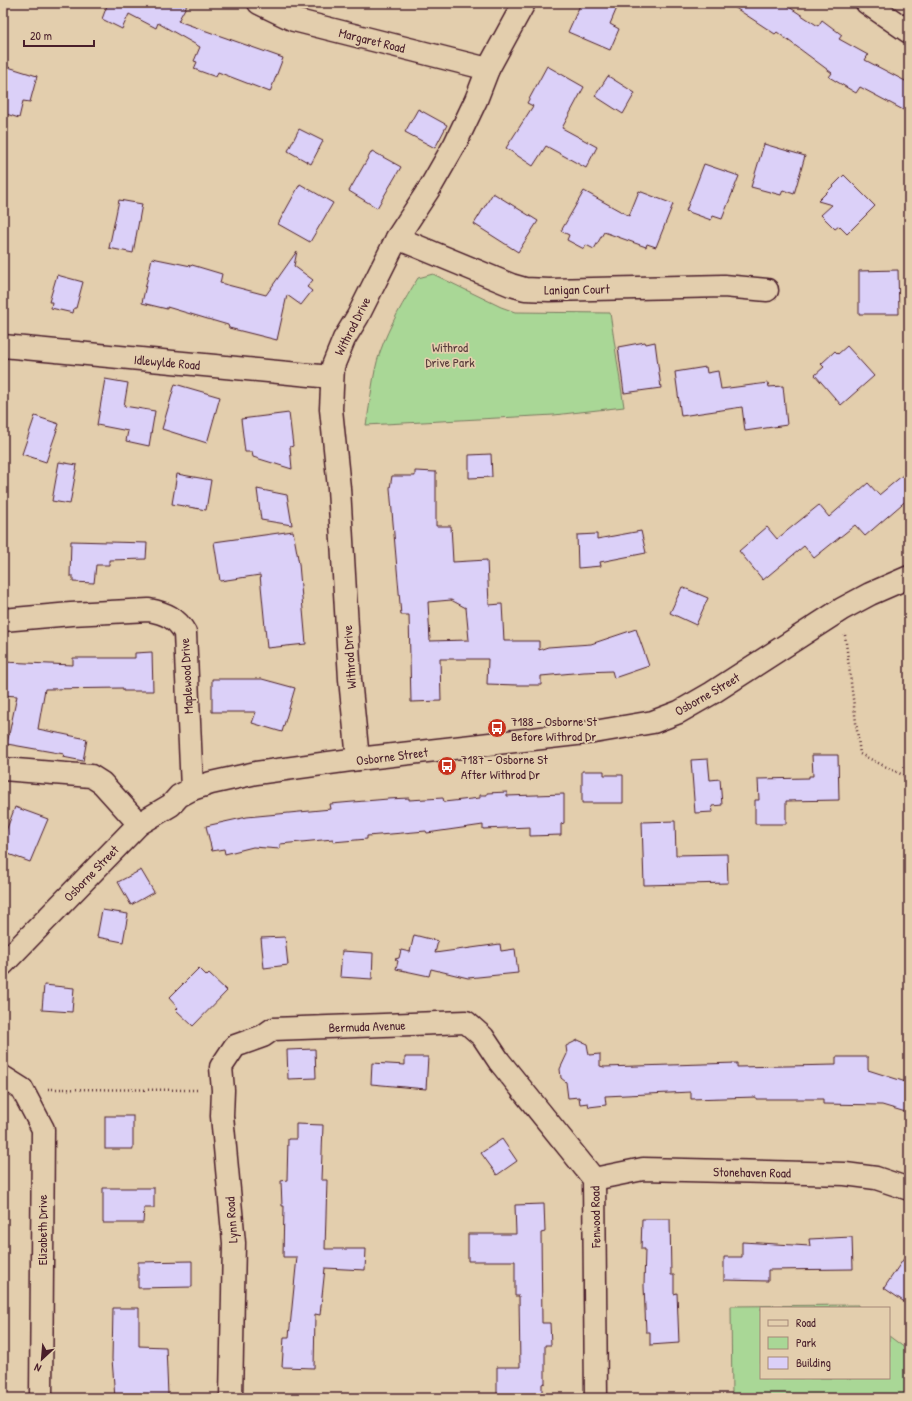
<svg xmlns="http://www.w3.org/2000/svg" width="912" height="1401" viewBox="0 0 912 1401" font-family="'Patrick Hand',sans-serif">
  <style>
    .green { fill: #a9d796; stroke: #7a7b60 }
    .building { fill: #dbd0f8; stroke: #4a1f2b; fill-rule: evenodd }
    .lines { fill: none; stroke-linecap: round; stroke-linejoin: round }
    .minor-casing { stroke: #4a1f2b; stroke-width: 25 }
    .tertiary-casing { stroke: #4a1f2b; stroke-width: 25 }
    .path { stroke: #4a1f2b; stroke-width: 2.5; stroke-dasharray: 1 3; stroke-linecap: butt }
    .minor { stroke: #e3cead; stroke-width: 22 }
    .tertiary { stroke: #e3cead; stroke-width: 22 }
    .labels { text-anchor: middle; dominant-baseline: central; stroke-width: 3.5; stroke-linejoin: round; paint-order: stroke }
    .street-label { font-size: 13px; fill: #4a1f2b; stroke: #e3cead }
    .park-label { font-size: 13px; fill: #583b3b; stroke: #e3cead }
    .poi-label { font-size: 13px; fill: #4a1f2b; stroke: #e3cead; text-anchor: start }
  </style>
  <rect width="100%" height="100%" fill="#e3cead"/>
  <filter id="ink" filterUnits="userSpaceOnUse"><feTurbulence type="fractalNoise" baseFrequency=".025" numOctaves="2"/><feDisplacementMap in="SourceGraphic" scale="8" xChannelSelector="R" yChannelSelector="G"/><feConvolveMatrix kernelMatrix="1 2 1 2 8 2 1 2 1" color-interpolation-filters="sRGB"/></filter>
  <g filter="url(#ink)">
    <g class="green">
      <path d="M433,274L501,307L515,312L610,313L624,407L554,415L366,425C371,401 372,375 380,352C389,326 404,301 418,278Z"/>
      <polygon points="858,1305 858,1308 761,1308 761,1378 889,1378 889,1336 909,1351 909,1398 732,1398 731,1306"/>
    </g>
    <g class="building">
      <polygon points="108,3 188,3 178,21 283,58 270,92 218,72 216,77 194,69 197,62 194,61 200,47 158,23 156,28 129,14 122,29 102,19"/>
      <polygon points="581,3 619,3 610,24 619,29 610,50 568,32"/>
      <polygon points="728,3 783,3 818,26 822,20 842,35 839,39 868,55 865,60 909,83 909,113 860,87 856,93 829,77 832,73 777,32 775,34"/>
      <polygon points="547,66 584,87 562,128 597,147 586,168 546,146 533,166 506,148 533,106 527,103"/>
      <polygon points="8,67 37,76 30,102 23,101 19,118 3,113 3,84"/>
      <polygon points="608,76 635,93 623,114 595,96"/>
      <polygon points="418,109 447,125 435,148 405,132"/>
      <polygon points="299,129 323,141 311,164 288,151"/>
      <polygon points="764,144 805,156 794,194 783,190 781,195 751,187"/>
      <polygon points="372,151 401,167 377,208 349,191"/>
      <polygon points="704,164 739,176 722,219 713,216 711,220 686,211"/>
      <polygon points="844,175 875,206 847,234 839,226 835,229 821,215 832,205 818,201"/>
      <polygon points="300,184 333,203 310,242 278,224"/>
      <polygon points="584,191 629,216 639,191 673,204 656,247 647,244 646,247 604,232 594,249 586,245 584,249 567,240 569,235 561,231"/>
      <polygon points="493,193 538,221 518,252 474,224"/>
      <polygon points="119,200 142,204 133,253 109,248"/>
      <polygon points="297,251 294,266 313,280 307,287 312,291 301,305 287,295 277,340 229,328 228,325 167,307 167,309 142,303 152,258 191,266 192,265 222,274 220,283 266,295"/>
      <polygon points="898,270 899,314 859,314 859,271"/>
      <polygon points="57,275 83,282 76,308 74,308 73,313 51,308 52,302 49,302"/>
      <polygon points="645,342 646,344 655,342 661,388 624,393 618,347"/>
      <polygon points="847,346 874,376 841,405 815,375 824,367 821,364 835,351 838,354"/>
      <polygon points="706,367 707,373 718,371 721,389 768,383 769,387 783,386 787,425 745,431 742,407 681,416 675,372"/>
      <polygon points="105,379 128,383 124,406 155,411 149,446 126,441 128,431 97,425"/>
      <polygon points="175,384 220,397 207,443 162,429"/>
      <polygon points="289,413 293,446 290,447 292,469 253,457 252,452 245,452 241,419"/>
      <polygon points="35,416 59,424 46,462 22,454"/>
      <polygon points="491,454 492,477 469,478 469,455"/>
      <polygon points="59,462 77,465 70,504 52,501"/>
      <polygon points="909,470 909,498 865,536 855,525 814,558 804,546 763,580 739,551 767,527 777,539 819,505 829,517 868,483 879,495"/>
      <path d="M415,471L436,472V526H451L453,562L487,560L489,605L502,604L504,641H539V650L548,647L591,644L636,629L649,666L614,678L612,671L584,672L541,676V685H517L487,684L488,659H440L441,701L411,702L409,615H401L390,488L392,476H415ZM451,600L466,608L469,640L430,641L428,602Z"/>
      <polygon points="177,474 211,480 206,510 172,504"/>
      <polygon points="257,489 287,495 292,525 261,520"/>
      <polygon points="293,531 299,564 306,644 267,648 260,575 220,581 214,542"/>
      <polygon points="641,531 646,553 600,562 601,566 578,568 577,535 597,534 597,539"/>
      <polygon points="71,541 147,543 146,559 109,560 109,565 96,565 94,583 73,582 73,576 70,576"/>
      <polygon points="682,587 708,598 696,625 670,613"/>
      <polygon points="152,652 153,691 123,691 123,688 45,689 38,729 87,739 83,761 63,757 64,754 7,744 17,696 3,695 3,662 73,665 73,658 135,658 135,653"/>
      <polygon points="212,679 262,679 295,688 282,732 252,723 256,712 212,712"/>
      <polygon points="812,755 838,755 839,800 786,801 786,824 755,824 755,800 759,800 758,779 809,778 809,776 813,776"/>
      <polygon points="708,759 710,780 720,779 722,805 712,806 713,812 695,813 691,760"/>
      <polygon points="582,771 604,771 604,775 623,775 623,803 582,803"/>
      <polygon points="507,792 507,796 564,794 564,823 561,824 561,835 530,836 530,827 483,829 483,825 427,833 426,831 367,836 367,839 333,842 333,839 280,844 280,849 253,847 225,854 224,849 212,851 206,826 247,817 331,809 330,804 388,799 409,798 409,800 443,798 444,802 480,798 480,795 487,795 487,793"/>
      <polygon points="15,807 48,819 30,862 3,852 3,839"/>
      <polygon points="675,821 676,855 727,854 728,883 644,885 642,822"/>
      <polygon points="141,870 154,892 131,905 118,882"/>
      <polygon points="102,910 128,914 123,942 97,937"/>
      <polygon points="414,935 438,941 435,953 500,944 501,951 515,949 518,973 468,978 431,969 429,976 396,969 398,961 395,959 399,958 401,950 410,952"/>
      <polygon points="285,937 288,965 264,968 261,938"/>
      <polygon points="342,951 373,953 372,979 340,977"/>
      <polygon points="199,968 207,976 209,974 227,991 193,1026 176,1010 178,1008 169,998"/>
      <polygon points="44,985 74,988 72,1012 42,1010"/>
      <polygon points="578,1040 587,1044 589,1055 600,1054 600,1066 604,1067 737,1063 737,1067 836,1065 836,1057 868,1057 868,1070 909,1083 909,1113 882,1105 823,1104 823,1099 756,1099 756,1097 691,1099 691,1092 605,1096 606,1105 589,1107 588,1103 580,1104 579,1097 568,1098 566,1082 561,1078 560,1069 567,1054 566,1046"/>
      <polygon points="315,1049 316,1078 288,1079 287,1050"/>
      <polygon points="405,1057 428,1057 426,1089 371,1084 372,1063 405,1065"/>
      <rect x="105" y="1116" width="28" height="33"/>
      <polygon points="296,1124 323,1125 321,1180 327,1180 325,1249 366,1249 365,1270 325,1268 320,1315 315,1314 314,1368 282,1367 284,1337 289,1337 297,1257 283,1257 284,1206 282,1206 281,1181 287,1180 288,1139 296,1139"/>
      <polygon points="502,1139 517,1161 497,1175 481,1153"/>
      <polygon points="103,1188 154,1188 154,1208 144,1208 143,1223 103,1223"/>
      <polygon points="544,1204 545,1232 541,1233 542,1323 550,1323 551,1345 545,1345 545,1383 542,1384 542,1397 497,1397 497,1367 520,1367 519,1296 515,1296 515,1261 468,1261 468,1234 516,1234 515,1205"/>
      <polygon points="642,1219 670,1219 671,1275 674,1275 674,1294 677,1293 679,1343 650,1345 650,1332 646,1332 644,1286 645,1249 641,1249"/>
      <polygon points="852,1237 853,1269 768,1270 768,1281 724,1280 724,1257 742,1257 742,1242 810,1246 809,1239"/>
      <polygon points="909,1251 909,1305 884,1288"/>
      <polygon points="192,1261 192,1287 138,1288 138,1262"/>
      <polygon points="113,1308 139,1308 139,1346 166,1347 168,1395 141,1396 141,1398 115,1398 112,1359"/>
    </g>
    <g class="lines">
      <g class="minor-casing">
        <g id="minor">
          <polyline points="259,3 294,20 488,69"/>
          <polyline points="867,3 909,32"/>
          <polyline points="397,238 511,285 525,289 549,290 724,286 767,290"/>
          <polyline points="3,346 331,377"/>
          <path d="M3,620L71,614L149,610C165,613 177,618 185,633L192,789"/>
          <polyline points="358,759 350,679 339,488 331,409 333,366 344,339 358,316 397,238 431,186 455,144 476,100 488,69 524,3"/>
          <polyline points="3,769 91,776 102,783 139,824"/>
          <polyline points="3,1077 22,1089 43,1129 41,1398"/>
          <polyline points="594,1179 643,1169 845,1174 876,1178 909,1189"/>
          <polyline points="231,1398 234,1243 222,1116 223,1090 221,1067 235,1046 263,1036 273,1029 466,1022 483,1037 499,1061 594,1179 596,1398"/>
        </g>
      </g>
      <g class="tertiary-casing">
        <polyline id="tertiary" points="3,964 139,824 171,805 179,796 192,789 211,783 256,773 358,759 594,732 653,722 679,712 712,693 842,609 870,594 909,577"/>
      </g>
      <g class="path">
        <polyline points="845,635 860,754 909,778"/>
        <polyline points="48,1089 199,1090"/>
      </g>
      <use href="#minor" class="minor"/>
      <use href="#tertiary" class="tertiary"/>
    </g>
  </g>
  <defs>
    <g id="bus-disc" transform="scale(1)"><circle r="9.5" fill="#c8321e" stroke="#e3cead"/><path d="M-5-6H5V4H4V6H2V4H-2V6H-4V4H-5ZM-3.5-4V0h7V-4ZM-3.5 1.2v1.5H-2V1.2ZM2 1.2v1.5H3.5V1.2Z" fill="#fff"/></g>
  </defs>
  <g fill-rule="evenodd">
    <use href="#bus-disc" x="497" y="728"/>
    <use href="#bus-disc" x="447" y="766"/>
  </g>
  <g class="labels">
    <g class="street-label">
      <text transform="translate(372 40) rotate(14)">Margaret Road</text>
      <text transform="translate(577 289) rotate(-1)">Lanigan Court</text>
      <text transform="translate(352 326) rotate(-63)">Withrod Drive</text>
      <text transform="translate(167 362) rotate(5)">Idlewylde Road</text>
      <text transform="translate(349 657) rotate(-94)">Withrod Drive</text>
      <text transform="translate(186 676) rotate(-93)">Maplewood Drive</text>
      <text transform="translate(707 694) rotate(-30)">Osborne Street</text>
      <text transform="translate(392 756) rotate(-7)">Osborne Street</text>
      <text transform="translate(91 873) rotate(-46)">Osborne Street</text>
      <text transform="translate(367 1026) rotate(-2)">Bermuda Avenue</text>
      <text transform="translate(752 1172) rotate(1)">Stonehaven Road</text>
      <text transform="translate(595 1217) rotate(-91)">Fenwood Road</text>
      <text transform="translate(231 1220) rotate(-94)">Lynn Road</text>
      <text transform="translate(42 1230) rotate(-90)">Elizabeth Drive</text>
    </g>
    <g class="park-label">
      <text x="450" y="347">Withrod<tspan x="450" dy="15">Drive Park</tspan></text>
    </g>
    <g class="poi-label">
      <text x="511" y="721">7188 - Osborne St<tspan x="511" dy="15">Before Withrod Dr</tspan></text>
      <text x="461" y="759">7187 - Osborne St<tspan x="461" dy="15">After Withrod Dr</tspan></text>
    </g>
  </g>
  <rect width="912" height="1401" fill="none" stroke="#e3cead" stroke-width="16"/>
  <rect x="8" y="8" width="896" height="1385" fill="none" stroke="#4a1f2b" stroke-width="1.5" filter="url(#ink)"/>
  <rect x="760" y="1307" width="130" height="72" fill="#e3cead" stroke="#a68879"/>
  <rect x="768" y="1320" width="20" height="6" fill="#e3cead" stroke="#a68879"/>
  <text x="796" y="1327" font-size="12" fill="#4a1f2b">Road</text>
  <rect x="768" y="1337" width="20" height="12" fill="#a9d796" stroke="#a68879"/>
  <text x="796" y="1347" font-size="12" fill="#4a1f2b">Park</text>
  <rect x="768" y="1357" width="20" height="12" fill="#dbd0f8" stroke="#a68879"/>
  <text x="796" y="1367" font-size="12" fill="#4a1f2b">Building</text>
  <g transform="translate(42 1359) rotate(206)" stroke="#e3cead" stroke-width="3" paint-order="stroke">
  <path d="M0-3L7 15L0 10L-7 15Z" fill="#4a1f2b"/>
  <text y="-6" font-size="11" font-weight="bold" text-anchor="middle" fill="#4a1f2b">N</text>
  </g>
  <path d="M24 40v6h70v-6" fill="none" stroke="#4a1f2b" stroke-width="2"/>
  <text x="30" y="40" font-size="12" fill="#4a1f2b" stroke="#e3cead" stroke-width="3" paint-order="stroke">20 m</text>
</svg>
